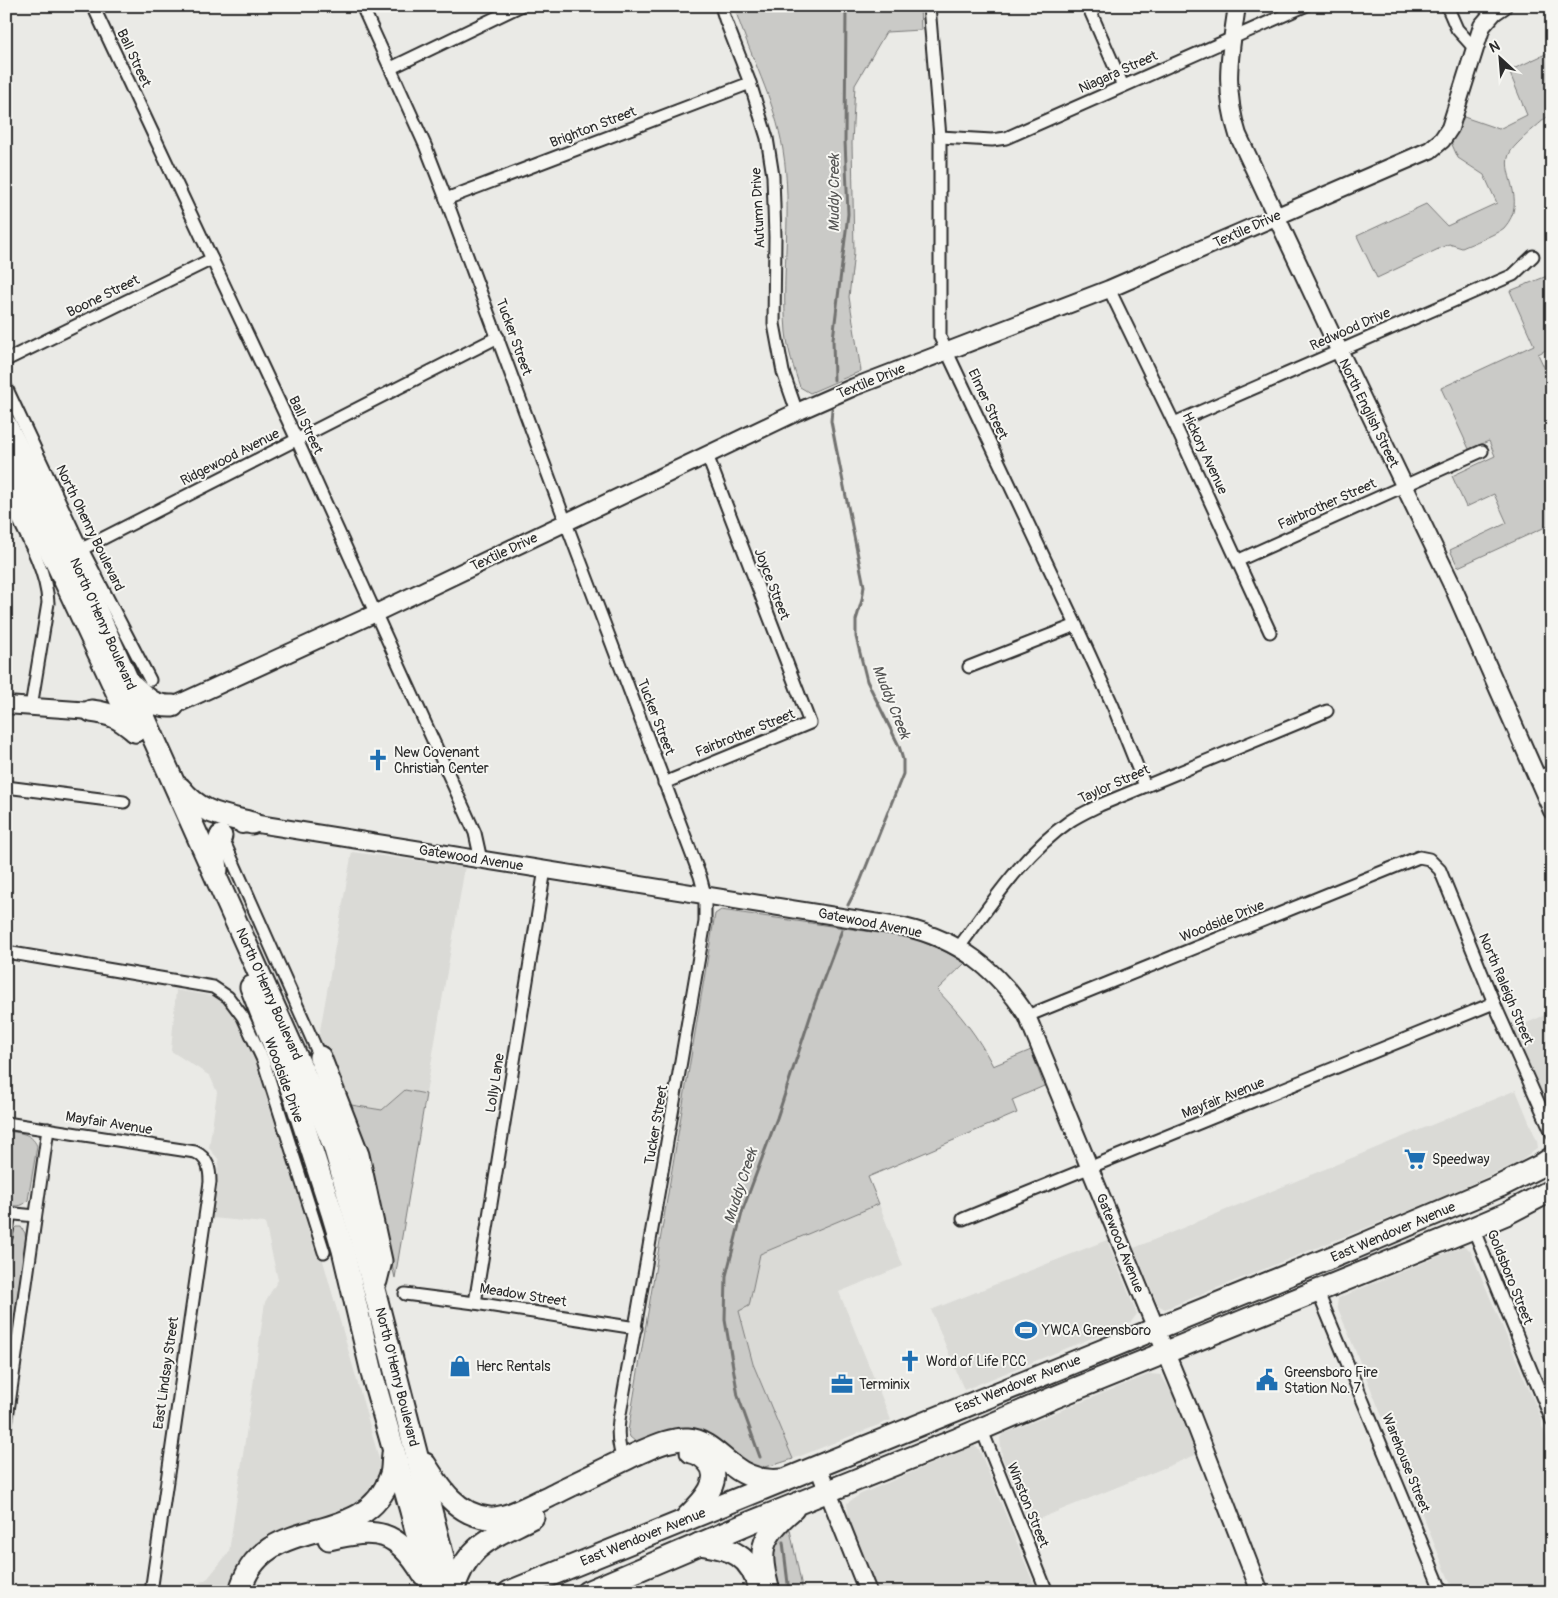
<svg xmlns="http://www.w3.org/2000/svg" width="1558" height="1598" viewBox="0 0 1558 1598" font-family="Pangolin,sans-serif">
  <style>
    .built { fill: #dadad6 }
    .green { fill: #cacac7; stroke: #7a7a79 }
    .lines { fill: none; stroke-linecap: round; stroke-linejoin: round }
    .stream { stroke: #727270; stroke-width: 3 }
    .street-casing { stroke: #2b2b2b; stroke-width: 15 }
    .secondary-casing { stroke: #2b2b2b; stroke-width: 20 }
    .highway-casing { stroke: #2b2b2b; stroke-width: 25 }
    .street { stroke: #f6f6f2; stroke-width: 11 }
    .secondary { stroke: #f6f6f2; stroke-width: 16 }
    .highway { stroke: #f6f6f2; stroke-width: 21 }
    .labels { text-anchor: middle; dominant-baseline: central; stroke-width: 4; stroke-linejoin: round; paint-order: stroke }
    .street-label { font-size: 14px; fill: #2b2b2b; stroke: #f6f6f2 }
    .poi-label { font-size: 14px; fill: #2b2b2b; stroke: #f6f6f2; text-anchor: start }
    .water-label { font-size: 15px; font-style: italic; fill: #545453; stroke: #f6f6f2 }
  </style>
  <rect width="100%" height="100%" fill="#eaeae6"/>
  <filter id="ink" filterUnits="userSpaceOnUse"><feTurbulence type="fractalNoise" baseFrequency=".02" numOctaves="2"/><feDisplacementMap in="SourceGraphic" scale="10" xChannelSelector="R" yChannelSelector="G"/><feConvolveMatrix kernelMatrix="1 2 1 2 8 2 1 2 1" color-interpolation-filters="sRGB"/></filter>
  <g filter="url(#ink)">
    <g class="built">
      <polygon points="352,852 465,867 426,1094 405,1090 382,1110 345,1104 319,1036"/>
      <polygon points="176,990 219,997 238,1021 247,1041 265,1085 316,1236 380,1462 378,1474 363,1499 342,1514 275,1532 265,1536 243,1562 233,1576 230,1592 157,1592 158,1583 185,1588 195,1586 208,1578 229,1552 265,1302 278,1280 265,1223 212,1218 219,1160 209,1148 217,1092 210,1076 171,1051"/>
      <polygon points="1552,1012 1552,1121 1513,1029"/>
      <polygon points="1516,1090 1537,1141 1538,1148 1521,1161 1445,1196 1165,1309 1158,1305 1134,1248"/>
      <polygon points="879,1204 903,1266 839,1292 891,1420 793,1459 753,1364 739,1310 749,1305 760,1254"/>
      <polygon points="1107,1240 1137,1314 1131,1322 964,1390 931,1310"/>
      <polygon points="1464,1246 1470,1250 1542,1420 1542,1426 1552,1450 1552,1592 1454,1592 1337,1306 1338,1298"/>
      <polygon points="1150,1374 1161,1375 1178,1403 1198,1454 1029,1523 1002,1457 1000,1438 1003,1434"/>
      <polygon points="974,1446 979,1449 1037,1592 877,1592 849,1522 847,1503 861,1494"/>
    </g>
    <g class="green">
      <path d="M734,6H920L921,30L886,32L855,85L852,143L854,252L849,297L861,371L810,393L800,387C794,369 788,351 786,332C781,272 793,210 783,150C775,100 749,54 734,6Z"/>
      <path d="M1552,51V116L1547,117C1538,125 1517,142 1511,151C1497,171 1530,199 1504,228C1497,234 1471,244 1462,248L1449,244L1377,278L1357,236L1426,204L1447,226L1497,203L1484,175L1458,158L1450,140L1461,116L1499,129L1527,115L1509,71Z"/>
      <polygon points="1552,274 1552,347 1538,354 1552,384 1552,524 1458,567 1450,550 1507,523 1494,494 1466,507 1452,476 1495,456 1489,441 1469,449 1441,388 1534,345 1510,291"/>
      <path d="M721,910L913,938L944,951L965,963L937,990C961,1015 977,1035 993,1066L1031,1050L1044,1086L1012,1100L1017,1113L868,1177L879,1204L760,1254L749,1306L739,1311L753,1364L793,1459C770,1466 759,1472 737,1461L636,1442L630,1437L628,1431L715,914Z"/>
      <polygon points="405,1090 426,1094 395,1278 386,1241 345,1104 382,1110"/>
      <path d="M6,1131C19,1133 31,1132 37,1146L28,1200C22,1208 15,1206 6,1205Z"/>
      <polygon points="17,1227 21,1227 25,1233 26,1241 6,1374 6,1284 14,1230"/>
      <polygon points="789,1525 803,1592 775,1592 769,1551"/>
    </g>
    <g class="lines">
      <g class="stream">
        <polyline points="834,380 833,339 848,214 845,141 846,6"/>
        <polyline points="832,409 831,421 836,447 864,586 862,600 856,620 856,637 867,681 899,746 903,760 903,774 860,882 848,905"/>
        <polyline points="760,1457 738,1396 725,1320 726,1276 743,1209 777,1118 815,1002 842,930"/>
        <polyline points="783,1542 789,1592"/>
      </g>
      <g class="street-casing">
        <g id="street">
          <polyline points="93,6 297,440 475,833 481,860"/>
          <path d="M362,6L425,145L446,199L566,523L700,876L705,895V922L619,1420C617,1436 618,1449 625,1463"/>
          <polyline points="721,6 725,19 750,83 767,138 773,176 775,237 774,324 783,372 797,412"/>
          <polyline points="929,6 940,137 940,337 1076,625 1113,706 1145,786"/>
          <polyline points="1088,6 1123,86"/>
          <polyline points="1447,6 1457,29 1475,49"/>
          <polyline points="391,68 520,6"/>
          <polyline points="940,137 992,140 1006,138 1305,6"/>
          <polyline points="446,199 750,83"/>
          <polyline points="1109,289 1174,423 1270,632"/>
          <polyline points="6,360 212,259"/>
          <polyline points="6,387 82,549 150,680"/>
          <polyline points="1174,423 1513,275 1533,256"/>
          <path d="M6,495C21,526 47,569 48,603L31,707"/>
          <polyline points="82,549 498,337"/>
          <polyline points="1239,560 1482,451"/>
          <polyline points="969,667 1076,625"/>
          <polyline points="1537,778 1552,771"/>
          <polyline points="664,783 810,723 707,455"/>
          <polyline points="6,787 124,802"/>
          <polyline points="222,837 320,1057"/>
          <path d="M959,947C992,903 1023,854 1070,821C1079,815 1090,810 1100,805L1327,711"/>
          <polyline points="6,952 213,987 228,997 243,1017 263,1060 324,1252"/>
          <polyline points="1027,1016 1419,857 1429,859 1440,870 1494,1003 1552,1133"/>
          <path d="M6,1123L195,1152C208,1158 210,1169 210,1182L151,1592"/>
          <polyline points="6,1213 35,1216"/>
          <polyline points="963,1219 1494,1003"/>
          <polyline points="1473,1228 1552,1421"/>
          <polyline points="6,1237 10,1213"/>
          <polyline points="1317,1290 1442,1592"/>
          <polyline points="405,1294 475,1303 636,1328"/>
          <polyline points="475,1303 545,869"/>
          <polyline points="6,1425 48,1129"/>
          <polyline points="981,1428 1047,1592"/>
        </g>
      </g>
      <g class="secondary-casing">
        <g id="secondary">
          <path d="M1237,6C1230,53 1223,89 1238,135L1339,350L1453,587L1552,811"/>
          <polyline points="6,705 91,711"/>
          <polyline points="173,706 376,613 797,412 854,387 1109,289 1430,150 1442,140 1450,128 1482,26 1494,12 1503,6"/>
          <path d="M242,825L252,823L904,927C959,940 997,969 1027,1016L1192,1416L1260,1592"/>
          <polyline points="818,1467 868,1592"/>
        </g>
      </g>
      <g class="highway-casing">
        <g id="highway">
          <polyline points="6,425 71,554 311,1089 334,1146 361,1239 452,1592"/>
          <polyline points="6,462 58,566 135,731"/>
          <path d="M133,686C147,699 154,707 173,706"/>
          <path d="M91,711C113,714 118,717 135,731"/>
          <path d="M180,788C201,814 221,815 252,823"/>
          <polyline points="217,870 215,852 221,836"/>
          <polyline points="251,987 295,1098 332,1213 343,1250 373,1377 411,1511 432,1592"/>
          <polyline points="320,1057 358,1155 381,1261 376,1281"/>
          <path d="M425,1464C440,1488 457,1515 489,1518C507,1520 539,1501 556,1493C582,1480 608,1468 634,1455C651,1448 669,1438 688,1439C706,1440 719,1456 733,1466C747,1477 765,1482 782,1480"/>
          <path d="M687,1517C700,1504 726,1480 707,1461C702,1456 698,1453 691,1452"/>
          <path d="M329,1539C376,1528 396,1529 423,1574"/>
          <path d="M699,1544C731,1548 751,1555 759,1589"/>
          <path d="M240,1592C261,1508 364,1553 390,1477C393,1470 392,1461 393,1454"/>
          <path d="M453,1592C466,1544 492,1538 533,1517"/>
          <polyline points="509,1592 1352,1249 1500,1186 1540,1166 1552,1158"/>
          <polyline points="587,1592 749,1523 958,1439 1053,1398 1473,1228 1506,1214 1552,1190"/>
          <path d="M769,1592C758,1550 759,1538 793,1509"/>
        </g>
      </g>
      <use href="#street" class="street"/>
      <use href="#secondary" class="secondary"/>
      <use href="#highway" class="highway"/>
    </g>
  </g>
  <defs>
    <g id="church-bare" transform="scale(1.725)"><path d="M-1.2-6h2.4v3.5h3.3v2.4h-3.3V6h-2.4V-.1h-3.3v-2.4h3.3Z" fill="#1f6fb2" stroke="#f6f6f2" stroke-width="2.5" paint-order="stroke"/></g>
    <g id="supermarket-bare" transform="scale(1.725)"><path d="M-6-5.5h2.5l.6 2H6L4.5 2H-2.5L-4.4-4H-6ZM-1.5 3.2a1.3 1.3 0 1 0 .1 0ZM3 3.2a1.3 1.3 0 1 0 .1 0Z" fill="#1f6fb2" stroke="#f6f6f2" stroke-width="2.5" paint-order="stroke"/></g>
    <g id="stadium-bare" transform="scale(1.725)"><path d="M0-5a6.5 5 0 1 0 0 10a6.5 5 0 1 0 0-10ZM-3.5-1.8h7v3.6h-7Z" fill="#1f6fb2" stroke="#f6f6f2" stroke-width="2.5" paint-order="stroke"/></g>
    <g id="shop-bare" transform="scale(1.725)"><path d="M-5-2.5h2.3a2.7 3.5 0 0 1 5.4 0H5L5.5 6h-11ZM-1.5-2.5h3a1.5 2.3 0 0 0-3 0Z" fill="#1f6fb2" stroke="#f6f6f2" stroke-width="2.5" paint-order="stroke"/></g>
    <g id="civic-bare" transform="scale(1.725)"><path d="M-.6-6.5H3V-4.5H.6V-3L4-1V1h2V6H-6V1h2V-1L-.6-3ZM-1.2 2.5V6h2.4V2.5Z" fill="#1f6fb2" stroke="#f6f6f2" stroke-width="2.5" paint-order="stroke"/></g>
    <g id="office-bare" transform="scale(1.725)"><path d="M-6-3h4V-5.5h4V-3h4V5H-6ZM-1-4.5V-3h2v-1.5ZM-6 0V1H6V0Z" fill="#1f6fb2" stroke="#f6f6f2" stroke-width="2.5" paint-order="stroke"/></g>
  </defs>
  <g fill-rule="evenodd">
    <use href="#church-bare" x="378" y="760"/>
    <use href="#supermarket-bare" x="1415" y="1159"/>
    <use href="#stadium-bare" x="1026" y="1330"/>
    <use href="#church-bare" x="910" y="1361"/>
    <use href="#shop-bare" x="460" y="1366"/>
    <use href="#civic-bare" x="1267" y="1380"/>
    <use href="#office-bare" x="842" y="1384"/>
  </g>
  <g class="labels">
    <g class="street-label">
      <text transform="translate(134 58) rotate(65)">Ball Street</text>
      <text transform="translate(1118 72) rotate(-24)">Niagara Street</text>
      <text transform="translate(593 127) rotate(-21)">Brighton Street</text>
      <text transform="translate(758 208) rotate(-93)">Autumn Drive</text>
      <text transform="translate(1247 229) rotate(-24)">Textile Drive</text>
      <text transform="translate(103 296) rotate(-26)">Boone Street</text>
      <text transform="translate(1350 329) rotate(-24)">Redwood Drive</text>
      <text transform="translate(514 337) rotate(70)">Tucker Street</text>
      <text transform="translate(871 381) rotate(-22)">Textile Drive</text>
      <text transform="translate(988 404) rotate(65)">Elmer Street</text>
      <text transform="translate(1369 413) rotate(64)">North English Street</text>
      <text transform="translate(306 425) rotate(65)">Ball Street</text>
      <text transform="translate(1205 453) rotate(65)">Hickory Avenue</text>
      <text transform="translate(230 457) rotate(-27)">Ridgewood Avenue</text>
      <text transform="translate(1327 504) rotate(-24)">Fairbrother Street</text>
      <text transform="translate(90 528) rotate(64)">North Ohenry Boulevard</text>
      <text transform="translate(504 552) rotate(-25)">Textile Drive</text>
      <text transform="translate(772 584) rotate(69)">Joyce Street</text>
      <text transform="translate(103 624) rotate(66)">North O'Henry Boulevard</text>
      <text transform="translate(656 717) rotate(69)">Tucker Street</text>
      <text transform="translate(745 733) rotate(-22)">Fairbrother Street</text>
      <text transform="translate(1114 784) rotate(-24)">Taylor Street</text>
      <text transform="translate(471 858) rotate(9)">Gatewood Avenue</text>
      <text transform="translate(1222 921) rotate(-22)">Woodside Drive</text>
      <text transform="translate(870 923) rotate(11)">Gatewood Avenue</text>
      <text transform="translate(1506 989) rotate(67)">North Raleigh Street</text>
      <text transform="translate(269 994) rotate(66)">North O'Henry Boulevard</text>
      <text transform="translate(284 1080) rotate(70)">Woodside Drive</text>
      <text transform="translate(495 1083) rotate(-81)">Lolly Lane</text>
      <text transform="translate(1223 1098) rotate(-22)">Mayfair Avenue</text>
      <text transform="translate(109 1123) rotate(9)">Mayfair Avenue</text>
      <text transform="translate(656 1125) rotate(-80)">Tucker Street</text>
      <text transform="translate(1393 1232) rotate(-23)">East Wendover Avenue</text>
      <text transform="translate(1120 1243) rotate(68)">Gatewood Avenue</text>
      <text transform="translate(1510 1277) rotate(68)">Goldsboro Street</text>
      <text transform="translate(523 1295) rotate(9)">Meadow Street</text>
      <text transform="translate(166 1373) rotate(-82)">East Lindsay Street</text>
      <text transform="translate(397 1377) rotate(76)">North O'Henry Boulevard</text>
      <text transform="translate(1018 1384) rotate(-22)">East Wendover Avenue</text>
      <text transform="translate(1406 1463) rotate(68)">Warehouse Street</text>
      <text transform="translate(1028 1505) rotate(68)">Winston Street</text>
      <text transform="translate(643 1537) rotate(-22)">East Wendover Avenue</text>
    </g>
    <g class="poi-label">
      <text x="394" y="752">New Covenant<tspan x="394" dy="16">Christian Center</tspan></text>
      <text x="1432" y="1159">Speedway</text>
      <text x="1042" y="1330">YWCA Greensboro</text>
      <text x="926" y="1361">Word of Life PCC</text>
      <text x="476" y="1366">Herc Rentals</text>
      <text x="1284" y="1372">Greensboro Fire<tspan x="1284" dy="16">Station No. 7</tspan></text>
      <text x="859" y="1384">Terminix</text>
    </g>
    <g class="water-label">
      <text transform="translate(834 193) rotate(-90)">Muddy Creek</text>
      <text transform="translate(891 702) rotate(68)">Muddy Creek</text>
      <text transform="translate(741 1186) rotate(-72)">Muddy Creek</text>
    </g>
  </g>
  <rect width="1558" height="1598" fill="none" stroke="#f6f6f2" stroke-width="25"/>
  <rect x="12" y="12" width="1533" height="1573" fill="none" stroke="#2b2b2b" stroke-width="2" filter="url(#ink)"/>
  <g transform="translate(1500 58) rotate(334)" stroke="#f6f6f2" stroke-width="4" paint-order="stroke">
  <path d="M0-4L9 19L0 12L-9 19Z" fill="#2b2b2b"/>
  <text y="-8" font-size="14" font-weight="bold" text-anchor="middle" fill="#2b2b2b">N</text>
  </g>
</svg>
